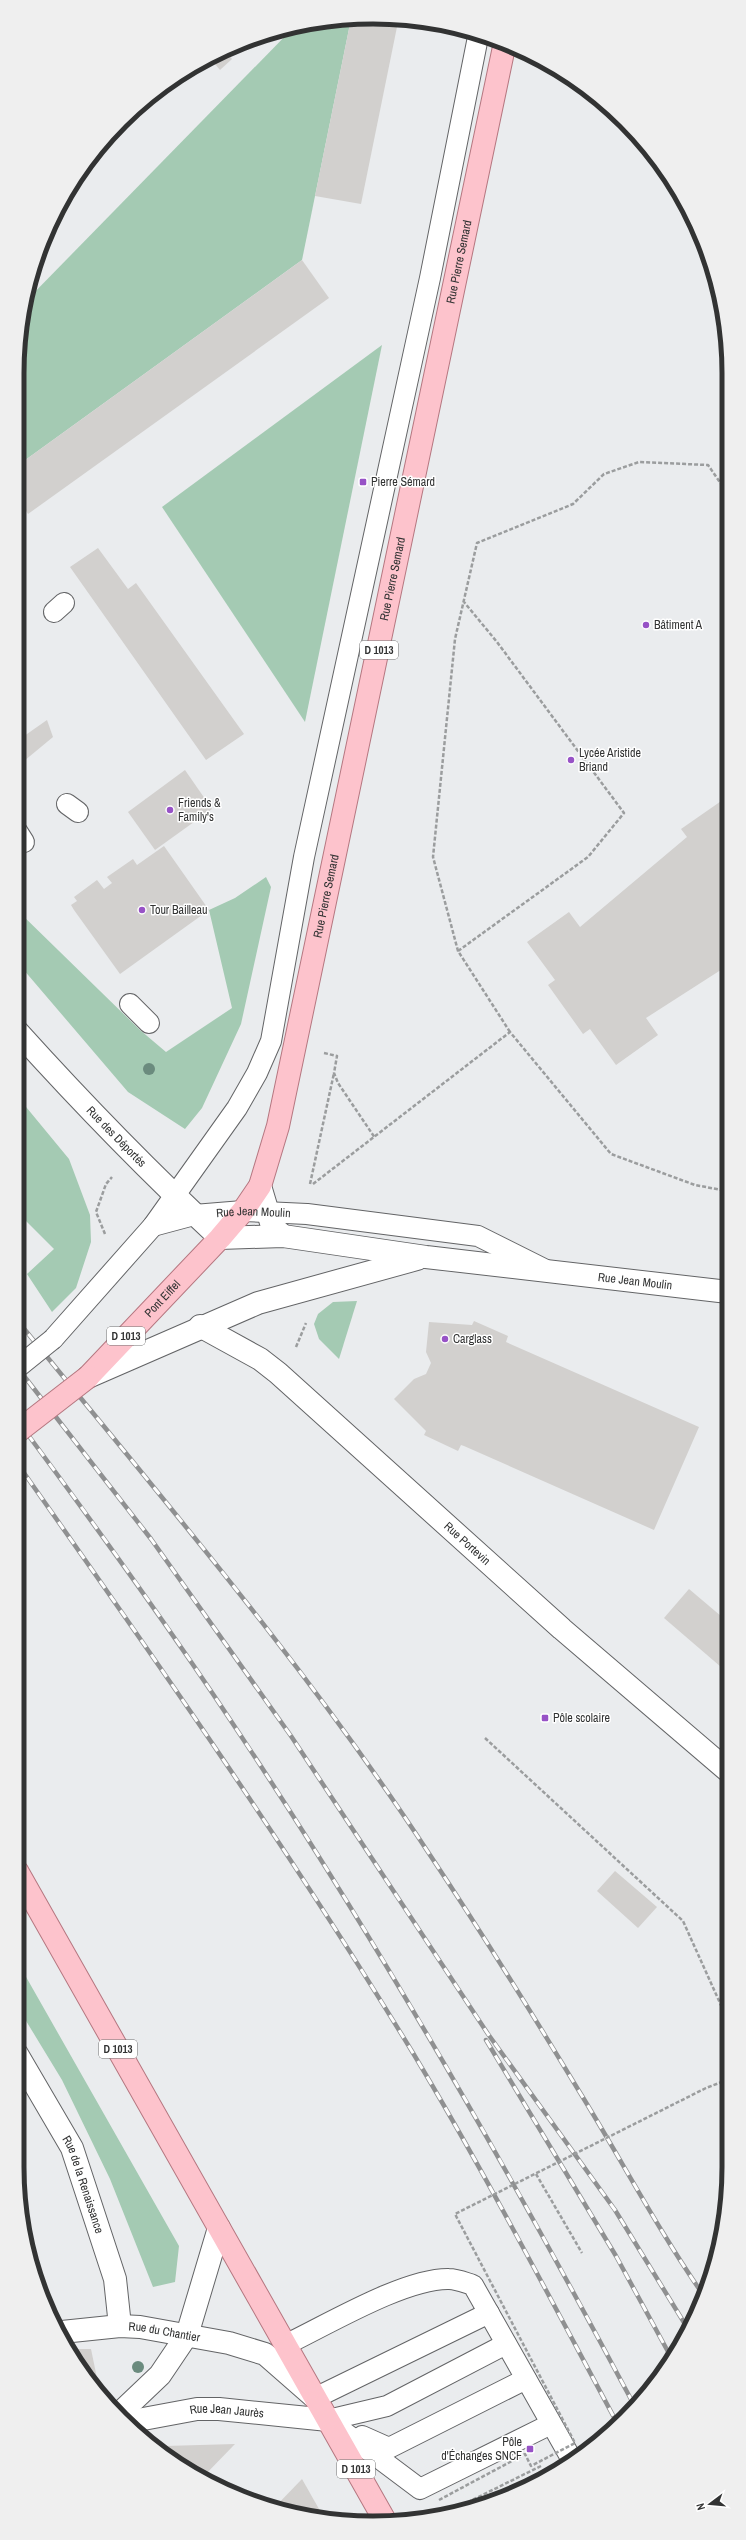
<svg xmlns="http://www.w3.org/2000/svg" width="746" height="2540" viewBox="0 0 746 2540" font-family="'Archivo Narrow',sans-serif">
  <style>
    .green { fill: #a4cab3 }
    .building { fill: #d2d0ce }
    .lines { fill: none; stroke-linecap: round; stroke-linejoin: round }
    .service-casing { stroke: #636466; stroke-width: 22 }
    .minor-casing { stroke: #636466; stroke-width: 24 }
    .secondary-casing { stroke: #636466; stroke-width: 24 }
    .primary-casing { stroke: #b57780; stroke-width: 24 }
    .path { stroke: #9b9d9e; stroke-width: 2.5; stroke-dasharray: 4 2; stroke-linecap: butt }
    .service { stroke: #fff; stroke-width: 20 }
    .minor { stroke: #fff; stroke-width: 22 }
    .secondary { stroke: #fff; stroke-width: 22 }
    .primary { stroke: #fdc3cc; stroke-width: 22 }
    .rail-casing { stroke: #8f9091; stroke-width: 4.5 }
    .rail { stroke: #fff; stroke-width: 3; stroke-dasharray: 9; stroke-linecap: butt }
    .service-bridge-casing { stroke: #636466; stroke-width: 22; stroke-linecap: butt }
    .primary-bridge-casing { stroke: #b57780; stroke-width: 24; stroke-linecap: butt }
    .path-bridge { stroke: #9b9d9e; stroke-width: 2.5; stroke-dasharray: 4 2; stroke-linecap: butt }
    .service-bridge { stroke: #fff; stroke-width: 20 }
    .primary-bridge { stroke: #fdc3cc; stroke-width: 22 }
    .tree { fill: #6b8b7e }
    .poi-dot { fill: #9752c6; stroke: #fff; stroke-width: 1.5 }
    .labels { text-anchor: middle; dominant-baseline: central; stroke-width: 3; stroke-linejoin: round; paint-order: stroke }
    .shield { fill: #fff; stroke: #707070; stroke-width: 1 }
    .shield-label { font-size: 11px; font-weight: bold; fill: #323333 }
    .street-label { font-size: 12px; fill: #323333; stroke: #fff }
    .poi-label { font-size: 12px; fill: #323333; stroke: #fff; text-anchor: start }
    .rim { fill: none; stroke: #323333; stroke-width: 5 }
  </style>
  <rect width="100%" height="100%" fill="#eaecee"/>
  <g class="green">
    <polygon points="372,17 373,17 435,23 398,22"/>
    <polygon points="351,19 302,260 17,466 17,373 24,303 294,27"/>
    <polygon points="382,345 305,722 162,507"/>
    <polygon points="266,877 271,887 241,1024 202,1108 185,1129 128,1092 17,962 17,910 140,1030 166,1052 232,1008 209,910 235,898"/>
    <polygon points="17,1096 69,1159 90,1215 91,1242 76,1288 52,1312 27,1274 54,1249 17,1212"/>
    <polygon points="357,1301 339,1359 319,1339 314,1324 318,1314 333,1302"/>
    <polygon points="17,1961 179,2246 175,2282 153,2287 110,2179 62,2080 17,2006"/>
  </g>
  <g class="building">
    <polygon points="372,17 398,22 361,204 315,196 351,19"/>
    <polygon points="225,50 232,59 220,70 210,58"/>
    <polygon points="73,183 76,190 66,195 69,190"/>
    <polygon points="302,260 329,298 28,514 17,497 17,466"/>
    <polygon points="98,548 128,589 136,583 244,734 206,760 70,567"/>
    <polygon points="47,720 53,737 24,761 17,750 17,741"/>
    <polygon points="185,770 212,809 155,850 128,812"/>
    <polygon points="727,797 727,966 646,1018 658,1035 616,1065 590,1029 583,1034 548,985 555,980 527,942 569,912 580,927 687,837 681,829"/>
    <polygon points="164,846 209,910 120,974 74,910 71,905 77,901 74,897 97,880 104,889 112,883 107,877 133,859 137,865"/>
    <polygon points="474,1321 508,1336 506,1342 699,1427 654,1530 464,1446 461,1445 458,1451 424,1435 426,1431 394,1399 414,1379 426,1374 431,1363 426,1352 429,1322 472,1325"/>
    <polygon points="689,1589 728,1622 728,1673 664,1618"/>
    <polygon points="615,1871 657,1907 638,1928 597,1891"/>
    <polygon points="73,2349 91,2349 99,2388 97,2389"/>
    <polygon points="235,2444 202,2478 165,2455 165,2446"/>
    <polygon points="546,2468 550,2474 530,2486 462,2511"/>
    <polygon points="302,2479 319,2509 324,2518 274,2508"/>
  </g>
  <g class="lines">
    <g class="service-casing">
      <g id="service">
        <polyline points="54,612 64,603"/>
        <polyline points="67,804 78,812"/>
        <polyline points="17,831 24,842"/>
        <polyline points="130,1004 149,1023"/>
        <path id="s1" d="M153,1226L194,1215L243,1211L307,1214L478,1236L544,1269"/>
        <polyline points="53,1339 153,1226 237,1108 257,1073 271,1041 304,857 430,278 478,37"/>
        <path d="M285,2345C327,2325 405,2278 449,2279C457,2279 466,2283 473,2285L572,2460"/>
        <polyline points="315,2398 489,2313"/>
        <polyline points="328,2420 420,2489 551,2424"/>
        <polyline points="328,2420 387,2406 506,2344"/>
        <polyline points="362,2436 389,2448 526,2379"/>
      </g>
    </g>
    <g class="minor-casing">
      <g id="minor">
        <path id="s2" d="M200,1326L260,1359L278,1373L562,1629L728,1771"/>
        <path id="s3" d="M17,2054L72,2148L115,2279L120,2326"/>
        <path id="s4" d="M62,2332L120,2326L140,2327L229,2343L265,2354L313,2396"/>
        <polyline points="119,2414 160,2375 187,2335 219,2228"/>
        <path id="s5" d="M127,2422L197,2409H219L328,2420"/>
      </g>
    </g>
    <g class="secondary-casing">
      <g id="secondary">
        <path id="s6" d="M17,1031C82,1103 149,1172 220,1238L283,1236L426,1257L728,1292"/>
        <polyline points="260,1186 272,1226 283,1236"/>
        <polyline points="88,1377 258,1303 417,1259"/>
      </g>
    </g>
    <g class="primary-casing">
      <g id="primary">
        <path id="s7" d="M88,1377L220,1238L243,1211L260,1186L278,1126L504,47"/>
        <polyline points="17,1871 384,2519"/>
      </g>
    </g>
    <g class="path">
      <polyline points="458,951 588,857 624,813 497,642 464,602"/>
      <polyline points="510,1032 458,951 433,857 455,639 477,543 573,504 604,474 639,462 708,465 726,491"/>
      <polyline points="324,1053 337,1056 334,1073 338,1083 375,1138"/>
      <polyline points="310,1184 334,1073"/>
      <polyline points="313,1184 510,1032 611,1154 695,1185 727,1191"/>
      <polyline points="105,1234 96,1212 106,1184 112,1177"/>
      <polyline points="296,1347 306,1323"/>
      <polyline points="485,1738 683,1921 729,2023"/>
      <polyline points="727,2080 729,2079"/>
      <polyline points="536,2174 582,2253"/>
      <polyline points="446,2513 541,2466"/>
    </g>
    <use href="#service" class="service"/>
    <use href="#minor" class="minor"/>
    <use href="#secondary" class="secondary"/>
    <use href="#primary" class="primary"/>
    <g class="rail-casing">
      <g id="rail">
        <path d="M17,1320C158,1494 305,1664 428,1852C480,1930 530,2010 579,2091C621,2159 658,2230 704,2296"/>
        <polyline points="17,1367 151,1539 291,1736 488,2034 615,2210 688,2329"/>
        <path d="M17,1420C89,1517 160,1614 227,1715C375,1936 508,2168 633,2403"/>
        <path d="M17,1463C153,1656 290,1851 413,2053C485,2173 550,2298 616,2421"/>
        <polyline points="486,2040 616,2256 672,2359"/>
      </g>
    </g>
    <use href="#rail" class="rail"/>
    <g class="service-bridge-casing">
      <polyline id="service-bridge" points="17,1368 53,1339"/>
    </g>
    <g class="primary-bridge-casing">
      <polyline id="primary-bridge" points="17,1432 88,1377"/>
    </g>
    <polyline class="path-bridge" points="439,2500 525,2454 531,2466 575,2443 455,2214 706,2088 727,2080"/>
    <use href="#service-bridge" class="service-bridge"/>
    <use href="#primary-bridge" class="primary-bridge"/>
  </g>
  <g class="tree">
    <circle cx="149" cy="1069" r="6"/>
    <circle cx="138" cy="2367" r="6"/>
  </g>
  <g class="poi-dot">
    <rect x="359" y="478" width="8" height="8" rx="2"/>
    <circle cx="646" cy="625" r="4"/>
    <circle cx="571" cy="760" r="4"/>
    <circle cx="170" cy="810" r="4"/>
    <circle cx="142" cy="910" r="4"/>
    <circle cx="445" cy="1339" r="4"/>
    <rect x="541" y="1714" width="8" height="8" rx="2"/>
    <rect x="526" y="2445" width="8" height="8" rx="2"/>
  </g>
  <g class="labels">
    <g class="shield">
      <rect x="360" y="641" width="38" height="18" rx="3"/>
      <rect x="107" y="1327" width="38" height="18" rx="3"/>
      <rect x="99" y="2040" width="38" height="18" rx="3"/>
      <rect x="337" y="2460" width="38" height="18" rx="3"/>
    </g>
    <g class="shield-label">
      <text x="379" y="650">D 1013</text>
      <text x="126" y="1336">D 1013</text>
      <text x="118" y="2049">D 1013</text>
      <text x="356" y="2469">D 1013</text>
    </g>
    <g class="street-label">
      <text stroke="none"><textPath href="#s7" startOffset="1203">Rue Pierre Semard</textPath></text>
      <text stroke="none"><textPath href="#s7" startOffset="879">Rue Pierre Semard</textPath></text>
      <text stroke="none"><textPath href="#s7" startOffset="555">Rue Pierre Semard</textPath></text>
      <text stroke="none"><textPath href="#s6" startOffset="145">Rue des Déportés</textPath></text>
      <text stroke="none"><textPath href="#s1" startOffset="102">Rue Jean Moulin</textPath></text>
      <text stroke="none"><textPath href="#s6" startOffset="708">Rue Jean Moulin</textPath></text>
      <text stroke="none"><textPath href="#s7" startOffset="108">Pont Eiffel</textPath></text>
      <text stroke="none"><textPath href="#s2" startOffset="346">Rue Portevin</textPath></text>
      <text stroke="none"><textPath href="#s3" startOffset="147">Rue de la Renaissance</textPath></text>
      <text stroke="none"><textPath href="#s4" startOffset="103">Rue du Chantier</textPath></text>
      <text stroke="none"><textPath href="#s5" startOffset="101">Rue Jean Jaurès</textPath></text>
    </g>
    <g class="poi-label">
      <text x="371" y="482">Pierre Sémard</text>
      <text x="654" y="625">Bâtiment A</text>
      <text x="579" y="753">Lycée Aristide<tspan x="579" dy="14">Briand</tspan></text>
      <text x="178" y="803">Friends &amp;<tspan x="178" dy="14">Family's</tspan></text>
      <text x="150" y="910">Tour Bailleau</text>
      <text x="453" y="1339">Carglass</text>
      <text x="553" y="1718">Pôle scolaire</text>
      <text x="522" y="2442" text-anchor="end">Pôle<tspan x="522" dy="14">d'Échanges SNCF</tspan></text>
    </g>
  </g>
  <path d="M0 0H746V2540H0ZM373 24H373A349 349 0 0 1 722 373V2167A349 349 0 0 1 373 2516H373A349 349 0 0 1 24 2167V373A349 349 0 0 1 373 24Z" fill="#efefef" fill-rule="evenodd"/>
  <path class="rim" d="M373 24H373A349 349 0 0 1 722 373V2167A349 349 0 0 1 373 2516H373A349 349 0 0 1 24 2167V373A349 349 0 0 1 373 24Z"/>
  <g transform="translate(710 2504) rotate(254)" stroke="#ffffff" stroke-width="3" paint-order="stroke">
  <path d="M0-3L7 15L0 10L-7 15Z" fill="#323333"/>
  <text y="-6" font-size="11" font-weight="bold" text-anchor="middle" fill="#323333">N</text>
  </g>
</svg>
